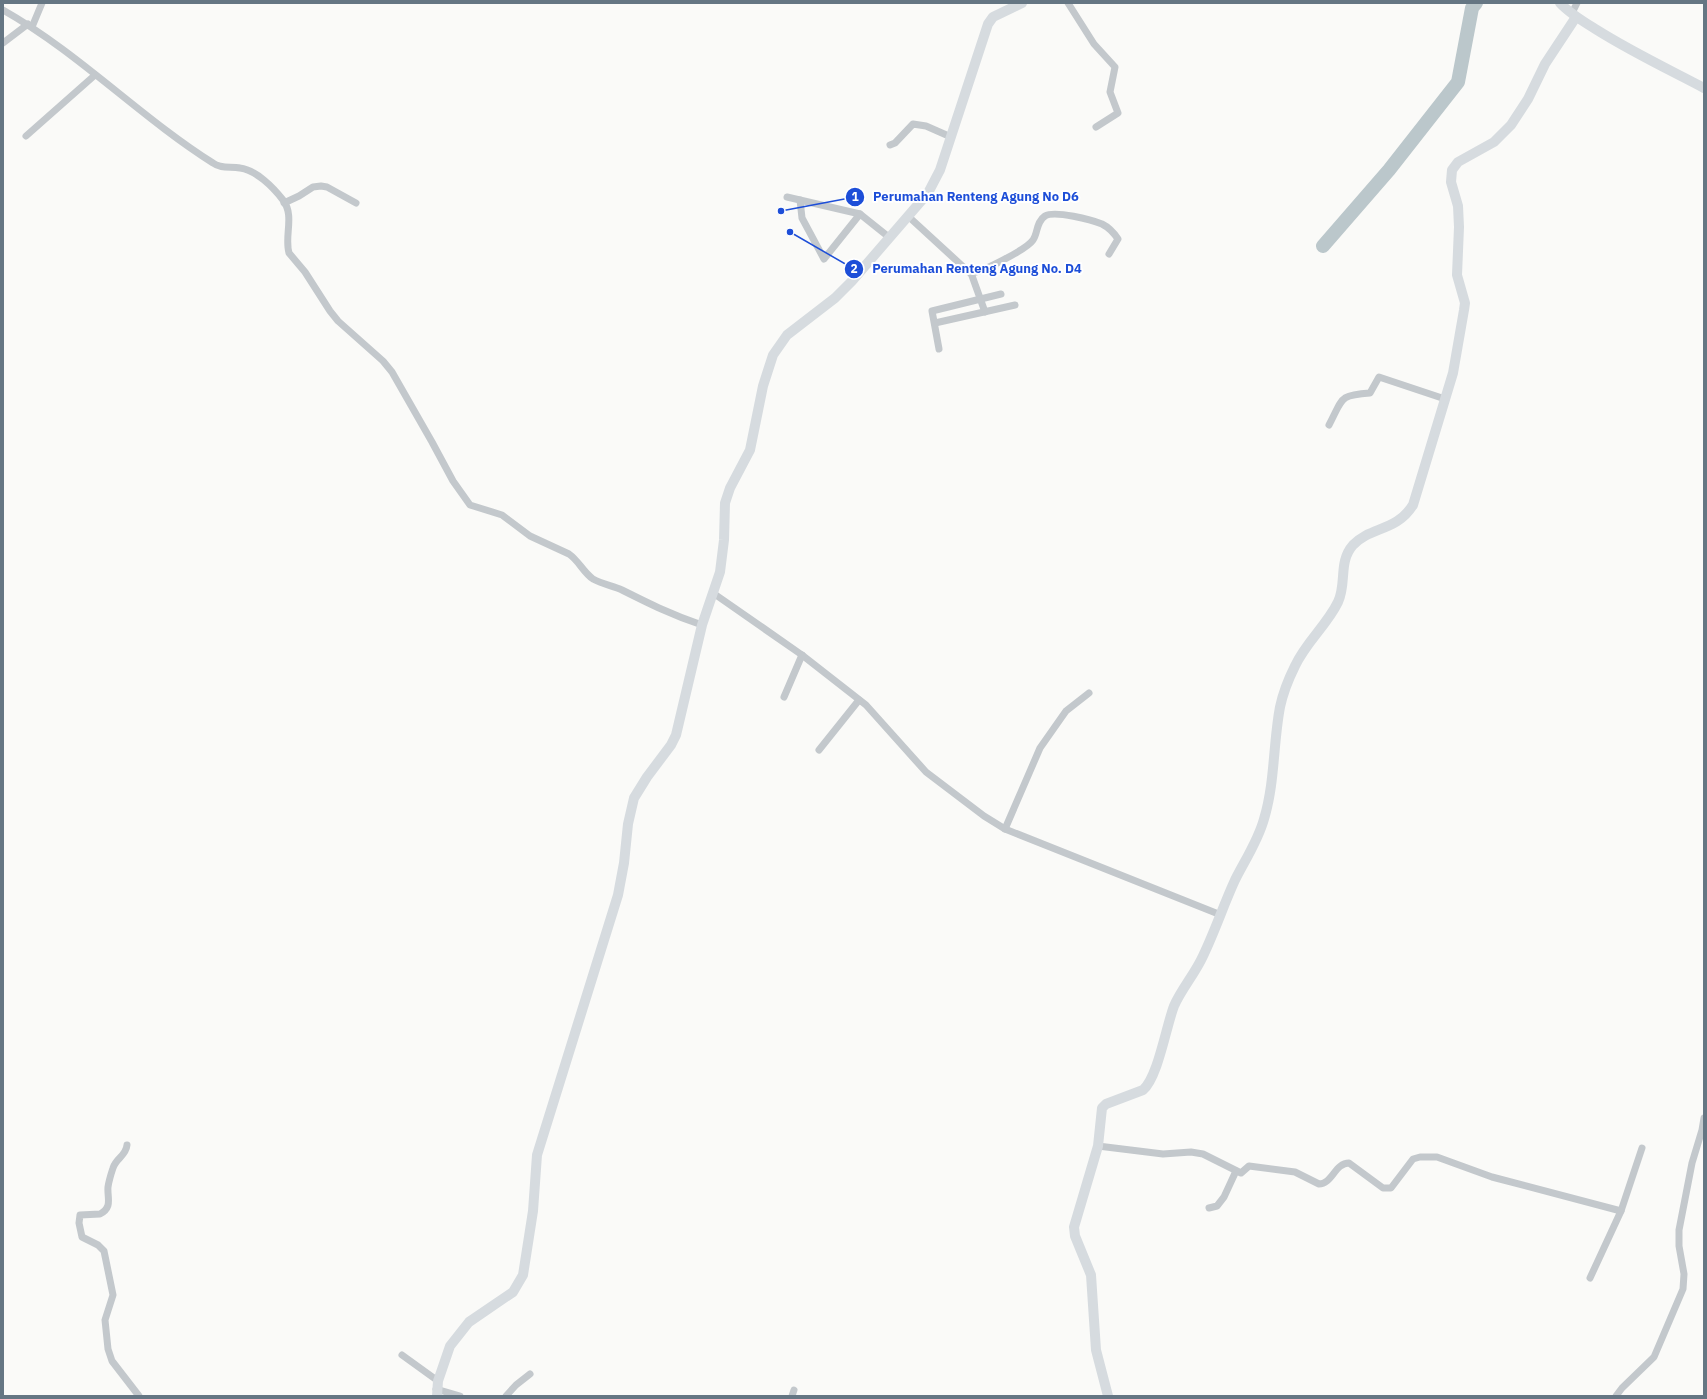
<svg xmlns="http://www.w3.org/2000/svg" width="1707" height="1399" viewBox="0 0 1707 1399" font-family="'IBM Plex Sans',sans-serif">
  <style>
    .lines { fill: none; stroke-linecap: round; stroke-linejoin: round }
    .river { stroke: #bbc7cb; stroke-width: 14 }
    .street { stroke: #c3c8cc; stroke-width: 7 }
    .secondary { stroke: #d6dbdf; stroke-width: 10 }
    .leader { fill: none; stroke: #1d4ed8; stroke-width: 1.5 }
    .callout-dot { fill: #1d4ed8; stroke: #fff; stroke-width: 1.5 }
    .mark-label { font-size: 12px; text-anchor: middle; font-weight: bold; fill: #fff }
    .callout-label { font-size: 13px; text-anchor: middle; font-weight: bold; fill: #1d4ed8; stroke: #fff; stroke-width: 4; stroke-linejoin: round; paint-order: stroke }
  </style>
  <rect width="100%" height="100%" fill="#fafaf8"/>
  <g class="lines">
    <polyline class="river" points="1323,246 1389,170 1458,82 1472,8 1476,3"/>
    <g class="street">
      <polyline points="1068,3 1094,44 1115,67 1110,92 1118,113 1096,127"/>
      <path d="M3,10C79,53 140,117 213,163C221,169 231,166 240,168C256,170 273,187 283,200C295,216 284,236 289,253L305,272L330,311L338,321L383,361L392,372L432,442L453,481L470,505L502,515L530,536L569,554C579,561 583,572 593,579C602,584 613,586 622,590C650,604 672,615 702,625"/>
      <polyline points="1572,13 1577,3"/>
      <polyline points="32,27 42,3"/>
      <polyline points="3,43 28,24"/>
      <polyline points="26,136 95,75"/>
      <polyline points="890,145 895,143 913,124 926,126 951,137"/>
      <polyline points="787,197 860,214 890,238"/>
      <polyline points="800,200 802,218 824,259 860,214"/>
      <polyline points="284,203 299,196 313,187 321,186 327,187 356,203"/>
      <path d="M909,217L970,273C981,273 1027,249 1033,240C1038,233 1036,222 1045,216C1055,210 1092,220 1102,224C1108,227 1114,233 1118,239L1109,254"/>
      <polyline points="971,273 985,312"/>
      <polyline points="935,323 1015,305"/>
      <polyline points="939,349 932,311 1001,294"/>
      <path d="M1329,425C1343,399 1338,395 1370,393L1379,377L1445,399"/>
      <polyline points="713,593 802,655 866,705 926,772 984,816 1005,829 1221,915"/>
      <polyline points="784,697 802,655"/>
      <polyline points="819,750 859,700"/>
      <polyline points="1005,829 1040,748 1066,711 1089,693"/>
      <path d="M127,1145C126,1156 116,1158 113,1168C111,1174 109,1180 108,1187C107,1198 113,1207 100,1214L80,1215L79,1223L82,1237L98,1245L104,1251L113,1295L105,1320L108,1349L112,1361L139,1396"/>
      <path d="M1098,1146L1163,1154L1191,1152L1203,1154L1241,1173L1249,1166L1295,1172L1319,1184C1332,1184 1335,1163 1349,1163L1383,1188H1391L1413,1159L1420,1157H1437L1492,1177L1621,1211L1590,1278"/>
      <polyline points="1209,1208 1217,1206 1224,1197 1236,1171"/>
      <polyline points="1621,1211 1642,1148"/>
      <polyline points="402,1355 438,1381"/>
      <polyline points="436,1389 460,1396"/>
      <polyline points="506,1396 516,1385 530,1374"/>
      <polyline points="792,1396 794,1390"/>
      <polyline points="1616,1396 1622,1388 1654,1357 1683,1289 1684,1274 1679,1246 1679,1230 1692,1163 1702,1130 1704,1118"/>
    </g>
    <g class="secondary">
      <path d="M1560,3C1570,14 1584,22 1597,30C1632,52 1668,69 1704,88"/>
      <polyline points="437,1396 438,1381 450,1346 469,1322 513,1292 523,1275 533,1211 537,1155 618,895 624,863 628,824 634,798 647,777 671,745 676,735 702,625 720,572 724,540 725,503 730,488 750,450 763,386 773,355 787,335 835,298 852,281 928,193 940,170 988,24 993,17 1022,3"/>
      <path d="M1108,1396L1096,1350L1091,1275L1075,1236L1074,1227L1098,1146L1102,1108L1106,1104L1143,1090C1158,1077 1166,1027 1174,1006C1181,990 1193,976 1201,960C1214,934 1223,906 1235,880C1245,860 1258,841 1264,819C1275,783 1273,744 1280,707C1283,693 1289,678 1295,666C1306,642 1327,625 1338,602C1347,583 1338,562 1353,545C1371,526 1396,532 1413,505L1453,373L1464,310L1465,303L1457,275L1459,227L1458,206L1451,182L1452,170L1458,162L1494,142L1511,125L1528,99L1545,64L1576,17"/>
    </g>
  </g>
  <path class="leader" d="M781 211L855 197M790 232L854 269"/>
  <g class="callout-dot">
    <circle cx="781" cy="211" r="4"/>
    <circle cx="790" cy="232" r="4"/>
    <circle cx="855" cy="197" r="10"/>
    <circle cx="854" cy="269" r="10"/>
  </g>
  <g class="mark-label">
    <text x="855" y="201">1</text>
    <text x="854" y="273">2</text>
  </g>
  <g class="callout-label">
    <text x="976" y="201">Perumahan Renteng Agung No D6</text>
    <text x="977" y="273">Perumahan Renteng Agung No. D4</text>
  </g>
  <rect width="1707" height="1399" fill="none" stroke="#657683" stroke-width="8"/>
</svg>
